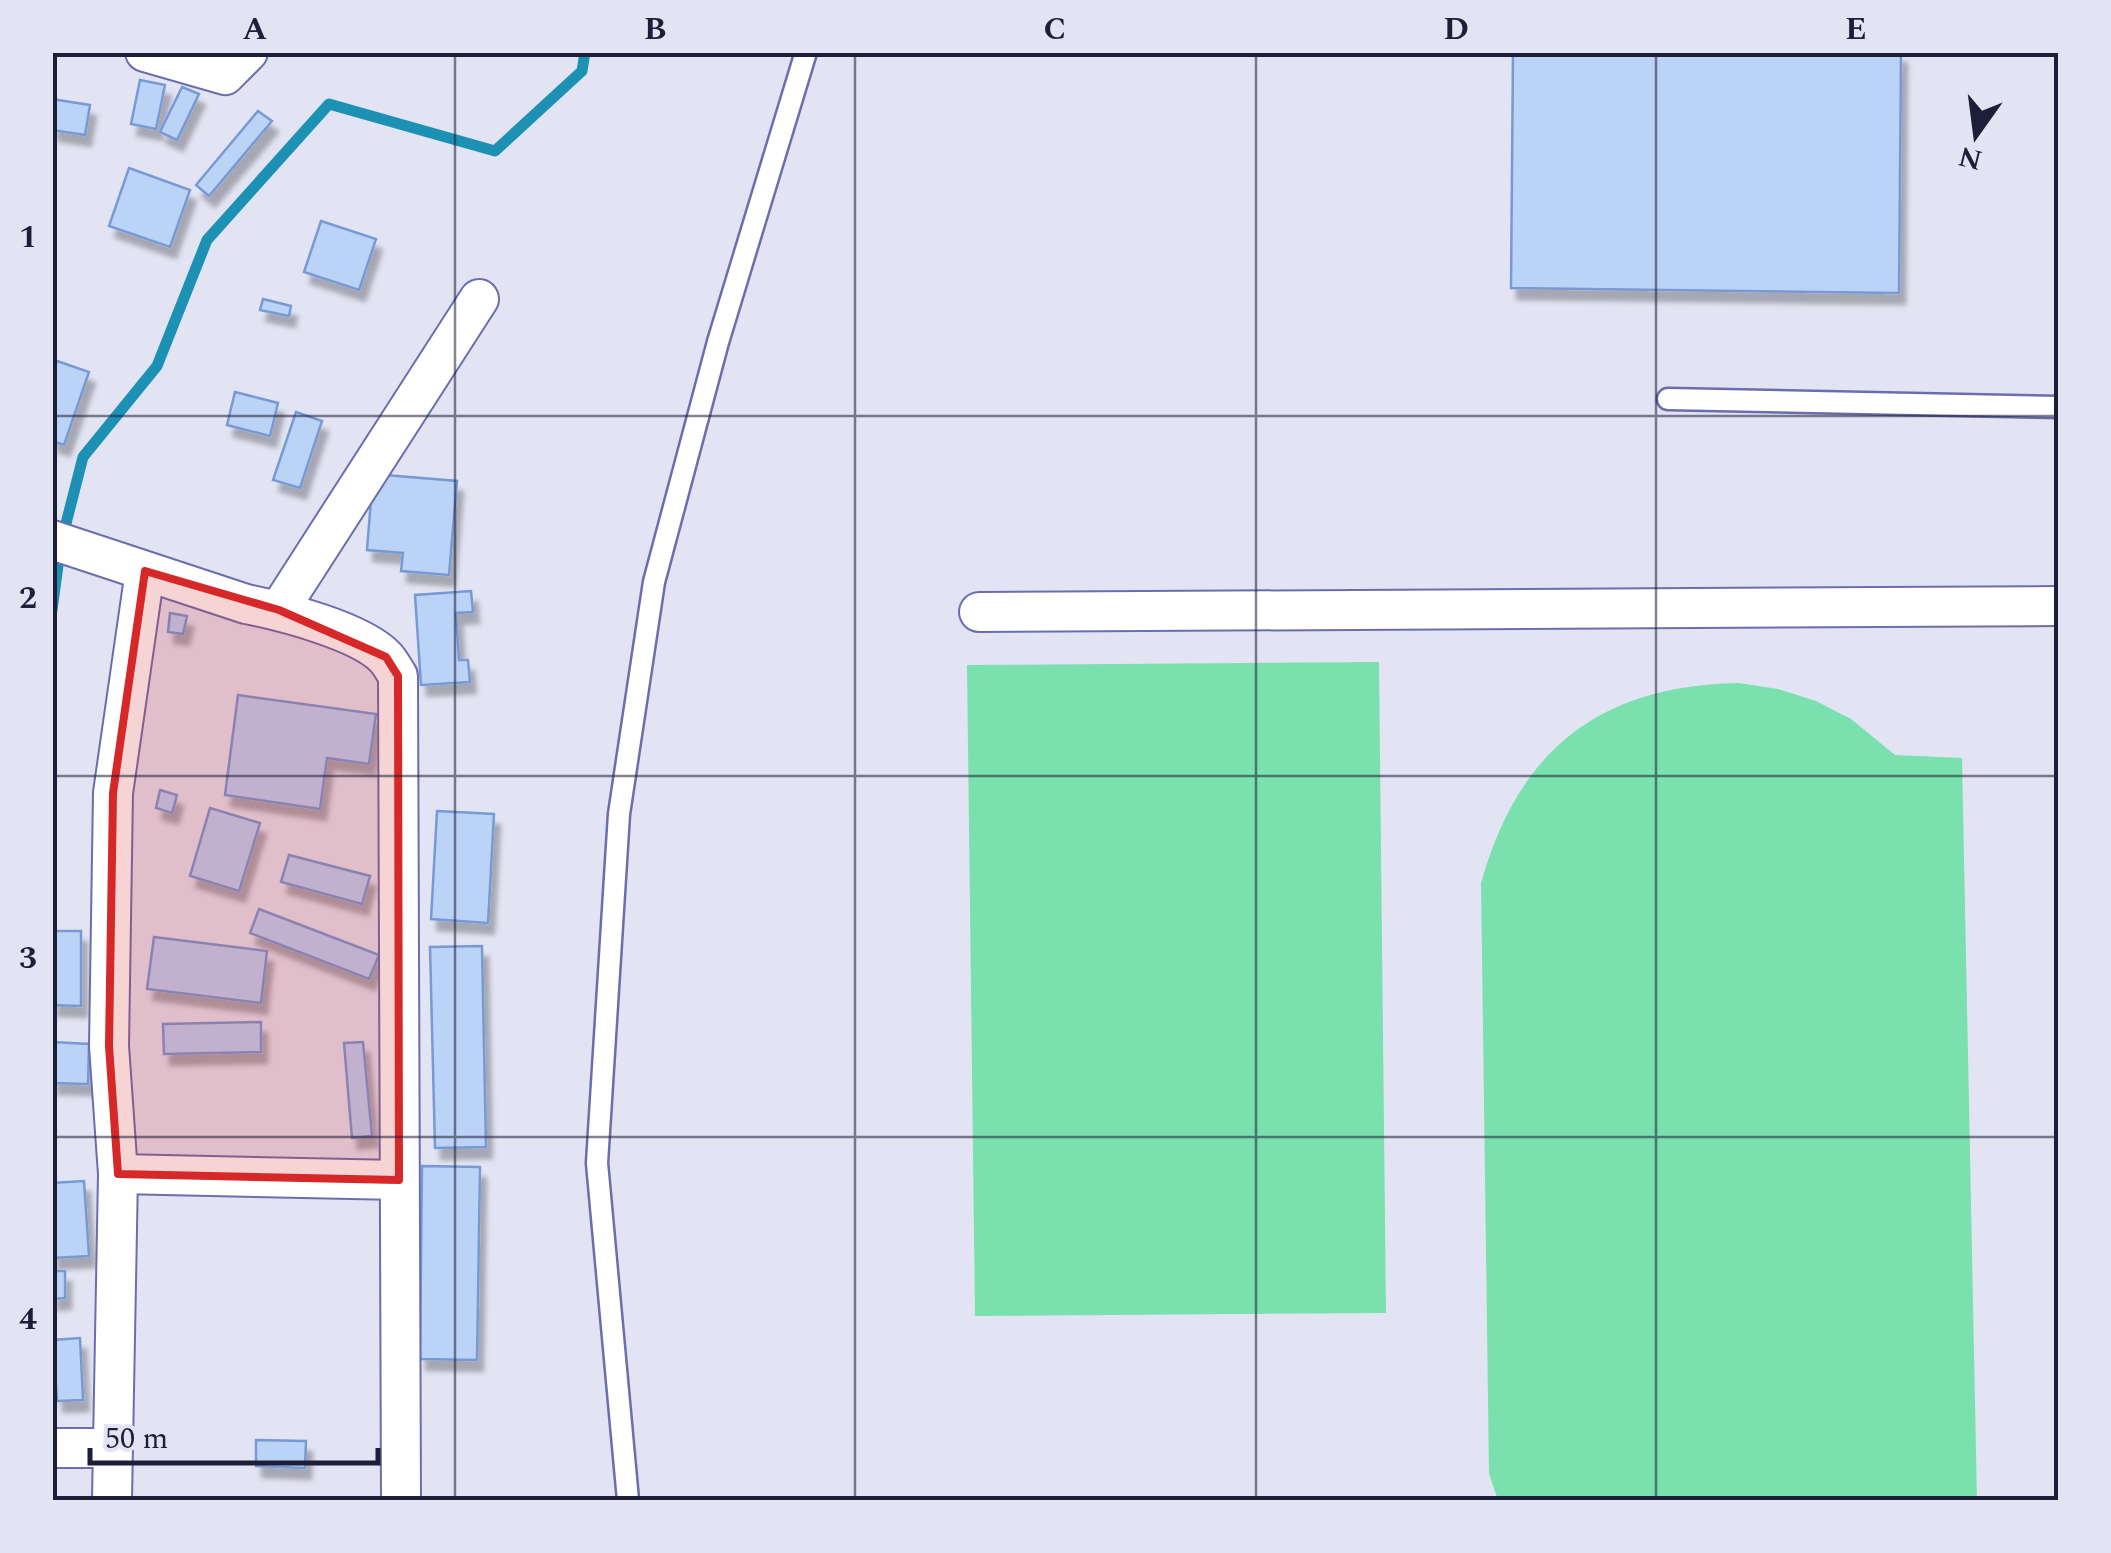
<svg xmlns="http://www.w3.org/2000/svg" width="2111" height="1553" viewBox="0 0 2111 1553" font-family="Spectral,serif">
  <style>
    .green { fill: #7ae1ae }
    .lines { fill: none; stroke-linecap: round; stroke-linejoin: round }
    .stream { stroke: #1c91b4; stroke-width: 11 }
    .building { fill: #bcd3f8; stroke: #779ad5; stroke-width: 2.5; filter: url(#shadow) }
    .service-casing { stroke: #6b6ead; stroke-width: 25 }
    .minor-casing { stroke: #6b6ead; stroke-width: 42 }
    .service { stroke: #fff; stroke-width: 20 }
    .minor { stroke: #fff; stroke-width: 38 }
    .marked { fill: #d62828; fill-opacity: 0.2; stroke: #d62828; stroke-width: 8; stroke-linejoin: round }
    .grid { fill: none; stroke: #1d1e37; stroke-width: 2.5; stroke-opacity: 0.55 }
    .neatline { fill: none; stroke: #1d1e37; stroke-width: 4 }
    .grid-label { font-size: 32px; text-anchor: middle; font-weight: bold; fill: #1d1e37 }
  </style>
  <defs>
    <filter id="shadow"><feDropShadow dx="6" dy="11" stdDeviation="2.5" flood-color="#0004"/></filter>
  </defs>
  <rect width="100%" height="100%" fill="#e3e4f3"/>
  <g class="green">
    <polygon points="1379,662 1386,1313 975,1316 967,665"/>
    <path d="M1739,683L1778,689L1816,701L1851,719L1895,755L1962,758L1977,1500H1498L1489,1474L1481,883C1518,750 1600,685 1739,683Z"/>
  </g>
  <g class="lines">
    <polyline class="stream" points="52,610 61,543 83,457 157,366 207,240 329,104 495,151 582,71 585,52"/>
  </g>
  <g class="building">
    <polygon points="1513,52 1901,52 1899,293 1511,288"/>
    <polygon points="140,80 165,85 156,129 131,124"/>
    <polygon points="182,87 199,94 177,140 160,132"/>
    <polygon points="52,99 90,105 85,135 52,130"/>
    <polygon points="258,111 272,121 209,196 196,185"/>
    <polygon points="129,168 190,190 170,247 109,226"/>
    <polygon points="321,221 376,239 359,290 304,272"/>
    <polygon points="263,299 291,306 289,316 260,310"/>
    <polygon points="57,361 89,372 64,445 52,441 52,374"/>
    <polygon points="235,392 278,403 270,436 227,425"/>
    <polygon points="296,412 322,421 300,488 273,480"/>
    <polygon points="373,474 457,481 449,575 401,571 403,553 367,550"/>
    <polygon points="471,591 473,612 456,613 459,660 468,660 470,682 421,685 415,595"/>
    <polygon points="170,613 187,616 183,634 168,632"/>
    <polygon points="238,695 376,714 369,764 327,758 320,809 225,795"/>
    <polygon points="160,790 177,795 172,813 156,808"/>
    <polygon points="210,808 260,823 239,891 190,876"/>
    <polygon points="437,811 494,814 488,923 431,919"/>
    <polygon points="289,855 370,876 362,904 281,882"/>
    <polygon points="259,909 379,955 369,979 250,933"/>
    <polygon points="52,931 81,931 81,1006 52,1005"/>
    <polygon points="154,937 267,951 261,1003 147,989"/>
    <polygon points="482,946 486,1147 435,1148 430,947"/>
    <polygon points="261,1022 261,1052 164,1054 163,1024"/>
    <polygon points="52,1042 89,1044 88,1084 52,1083"/>
    <polygon points="363,1042 372,1136 352,1138 344,1043"/>
    <polygon points="422,1166 480,1167 477,1360 420,1359"/>
    <polygon points="84,1181 89,1256 52,1258 52,1183"/>
    <polygon points="52,1271 65,1271 65,1298 52,1299"/>
    <polygon points="80,1338 83,1400 57,1401 56,1386 52,1386 52,1340"/>
    <polygon points="256,1440 306,1441 305,1468 256,1466"/>
  </g>
  <g class="lines">
    <g class="service-casing">
      <g id="service">
        <polyline points="1668,399 2058,407"/>
        <polyline points="628,1500 597,1163 619,814 654,582 718,342 806,52"/>
      </g>
    </g>
    <g class="minor-casing">
      <g id="minor">
        <polyline points="145,52 225,75 248,52"/>
        <path d="M52,540L246,604C282,611 360,631 385,657C390,662 394,670 398,676L401,1500"/>
        <polyline points="279,610 479,299"/>
        <polyline points="979,612 2058,606"/>
        <polyline points="118,1174 399,1180"/>
        <polyline points="52,1448 111,1448"/>
        <polyline points="112,1500 118,1174 109,1046 113,793 145,571"/>
      </g>
    </g>
    <use href="#service" class="service"/>
    <use href="#minor" class="minor"/>
  </g>
  <path class="marked" d="M145,571L279,610L386,657L398,676L399,1180L118,1174L109,1046L113,793Z"/>
  <path class="grid" d="M455,52V1500M855,52V1500M1256,52V1500M1656,52V1500M52,416H2058M52,776H2058M52,1137H2058"/>
  <rect width="2111" height="1553" fill="none" stroke="#e3e4f3" stroke-width="110"/>
  <g transform="translate(1976 135) rotate(194)" stroke="#e3e4f3" stroke-width="8" paint-order="stroke">
  <path d="M0-8L18 38L0 25L-18 38Z" fill="#1d1e37"/>
  <text y="-15" font-size="28" font-weight="bold" text-anchor="middle" fill="#1d1e37">N</text>
  </g>
  <path d="M90 1448v15h288v-15" fill="none" stroke="#1d1e37" stroke-width="5"/>
  <text x="105" y="1448" font-size="30" fill="#1d1e37" stroke="#e3e4f3" stroke-width="8" paint-order="stroke">50 m</text>
  <rect x="55" y="55" width="2001" height="1443" class="neatline"/>
  <g class="grid-label">
    <text x="255" y="39">A</text>
    <text x="655" y="39">B</text>
    <text x="1055" y="39">C</text>
    <text x="1456" y="39">D</text>
    <text x="1856" y="39">E</text>
    <text x="28" y="247">1</text>
    <text x="28" y="608">2</text>
    <text x="28" y="968">3</text>
    <text x="28" y="1329">4</text>
  </g>
</svg>
